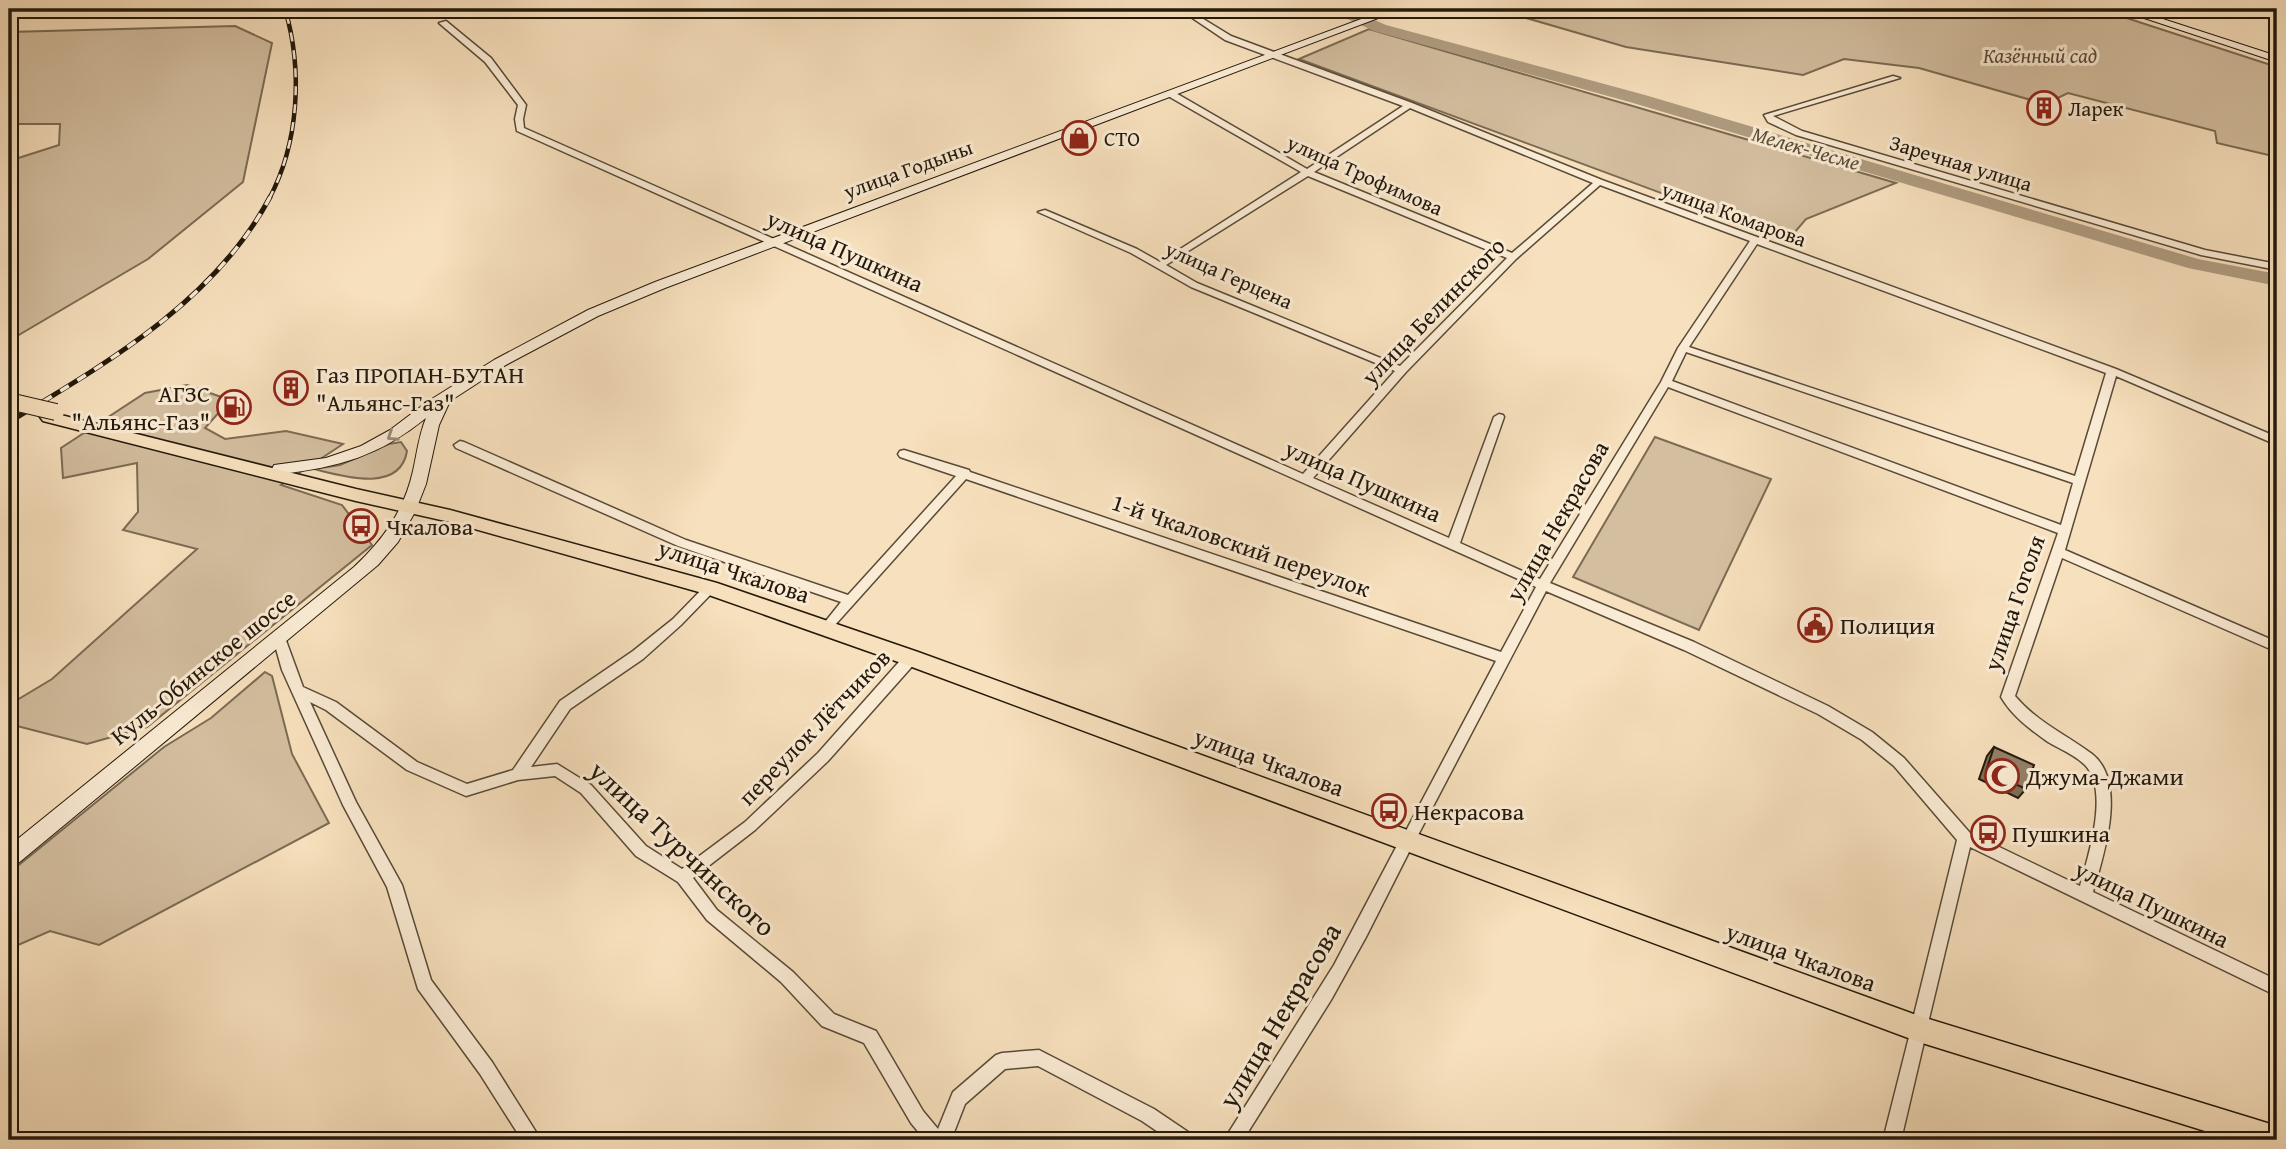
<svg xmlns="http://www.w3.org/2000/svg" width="2286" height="1149" viewBox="0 0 2286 1149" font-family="'Gentium Book Plus',serif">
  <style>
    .green { fill: #d3be9f; stroke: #7b6b54; stroke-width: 2 }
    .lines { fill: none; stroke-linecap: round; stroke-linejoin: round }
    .river { fill: #af9c80; fill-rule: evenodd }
    .minor-casing { stroke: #584a37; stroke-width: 3 }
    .secondary-casing { stroke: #23180a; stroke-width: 2 }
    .primary-casing { stroke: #23180a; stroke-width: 3 }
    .minor { fill: #faebd4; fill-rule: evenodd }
    .secondary { fill: #faebd4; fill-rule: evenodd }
    .primary { fill: #f7e0bd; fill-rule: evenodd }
    .rail-far1-casing { stroke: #23180a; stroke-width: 4.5 }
    .rail-casing { stroke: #23180a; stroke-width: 5 }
    .rail-far1 { stroke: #faebd4; stroke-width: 2.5; stroke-dasharray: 9; stroke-linecap: butt }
    .rail { stroke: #faebd4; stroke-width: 3.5; stroke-dasharray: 10; stroke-linecap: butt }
    .primary-bridge-casing { stroke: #23180a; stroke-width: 18; stroke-linecap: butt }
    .primary-bridge { stroke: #f7e0bd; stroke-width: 16 }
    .wall { fill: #7d6e59; stroke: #23180a; stroke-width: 2 }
    .building { fill: #918067; stroke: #23180a; stroke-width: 2 }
    .oneway { stroke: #998c79 }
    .labels { text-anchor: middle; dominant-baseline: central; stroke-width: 6; stroke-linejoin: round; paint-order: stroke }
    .far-park-label { font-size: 21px; font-style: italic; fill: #584a37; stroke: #faebd4 }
    .far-poi-label { font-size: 21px; fill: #23180a; stroke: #faebd4; text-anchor: start }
    .far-water-label { font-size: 21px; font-style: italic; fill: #5b4d39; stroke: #faebd4 }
    .far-street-label { font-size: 21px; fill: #23180a; stroke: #faebd4 }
    .street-label { font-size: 24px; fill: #23180a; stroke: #faebd4 }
    .poi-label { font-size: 24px; fill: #23180a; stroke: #faebd4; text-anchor: start }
    .near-street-label { font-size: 28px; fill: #23180a; stroke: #faebd4 }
  </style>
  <rect width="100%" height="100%" fill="#f7e0bd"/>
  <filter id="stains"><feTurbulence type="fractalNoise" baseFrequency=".00286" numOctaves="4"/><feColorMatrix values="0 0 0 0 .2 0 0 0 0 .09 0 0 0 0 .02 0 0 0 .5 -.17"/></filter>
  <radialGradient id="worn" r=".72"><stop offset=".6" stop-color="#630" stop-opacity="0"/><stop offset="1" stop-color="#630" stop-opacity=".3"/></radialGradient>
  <g class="green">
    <polygon points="1495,9 2099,9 2277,67 2277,157 2217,143 2215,131 2068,93 2045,104 1919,68 1844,59 1803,75 1626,47"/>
    <polygon points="235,26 272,43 243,182 148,259 17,336 9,335 9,161 59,145 60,124 9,124 9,32"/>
    <polygon points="1369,29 1896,183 1806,219 1788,240 1299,59"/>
    <polygon points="187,385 230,400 205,428 225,439 286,431 343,444 281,485 342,505 372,545 147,727 87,744 9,724 9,698 17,700 52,679 197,549 123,530 138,512 137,463 63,478 61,448 145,393"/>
    <polygon points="1655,437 1771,479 1699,630 1573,577"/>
    <path d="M401,442L407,451C400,494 342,476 314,469L340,465L389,444Z"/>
    <polygon points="265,672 272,676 292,754 329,823 99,945 50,931 9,949 9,873 164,747 211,718"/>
  </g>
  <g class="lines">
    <polygon class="river" points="1330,9 1349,9 1386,25 1645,95 2198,259 2277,274 2277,286 2188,268 1633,103 1374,31 1332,12"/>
    <g class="minor-casing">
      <g id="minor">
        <path d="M1179,9H1187L1231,36L1412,103L1602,180L2116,369L2277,437V445L2116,376L2065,550L2277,642V652L2062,558L2015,696C2037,722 2065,734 2092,754C2128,782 2103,857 2093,892L2277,980V996L1970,847L1929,1019L1926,1025L1927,1029L1901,1140H1883L1911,1029L1915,1023L1913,1019L1957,840L1894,766L1862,740L1818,714L1684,650L1546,591L1417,837L1413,839L1412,846L1366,937L1331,1000L1243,1140H1224L1334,965L1402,836L1406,835L1407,829L1496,661L966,479L835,625H827L825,622L841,602L678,546L456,448L454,445L460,441L464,442L686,540L848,595L956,476L900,457L898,454L900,451L904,450L969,470L970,472L1501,652L1536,587L517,131L515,119L518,105L485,62L439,23L446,21L491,58L526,105L523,119L524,128L1303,474L1395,371L1191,287L1131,253L1038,212L1045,210L1137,249L1160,262L1301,172L1168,96V92H1174L1307,169L1403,106L1225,40ZM1410,108L1593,183L1512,253L1314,172ZM1308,176L1507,258L1400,366L1197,283L1166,265ZM1600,185L1750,241L1678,348L1661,382L1540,579L1460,543L1504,417L1503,415L1499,414L1494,417L1449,538L1313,478L1406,372L1516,259ZM1757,244L2106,373L2075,476L1689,347ZM1686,352L2073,483L2061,525L1672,381ZM1668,387L2058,533L2001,697C2012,716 2031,730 2048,742C2060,749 2075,755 2085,765C2110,791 2088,856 2080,886L1970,833L1904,758L1872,732L1828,706L1694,642L1550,583Z"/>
        <polygon points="1893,76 1900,78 1773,116 1802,131 2205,250 2277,264 2277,270 2201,255 1796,135 1768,122 1764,115"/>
        <polygon points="710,583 714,585 716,588 714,591 681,625 643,659 570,709 531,767 557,764 591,785 646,846 682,869 745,822 818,753 906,654 916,654 918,658 916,662 828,761 755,830 693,878 717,910 793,972 834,1014 876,1031 923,1111 938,1129 953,1092 996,1055 1002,1053 1039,1050 1154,1109 1191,1134 1194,1140 1170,1140 1142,1121 1038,1066 1005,1069 965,1104 951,1140 925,1140 911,1123 864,1043 822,1026 781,982 707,920 678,882 636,856 581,793 555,776 518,780 466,796 407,770 326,710 310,702 356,802 402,885 431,980 492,1062 541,1140 522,1140 480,1074 418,989 387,887 343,805 282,670 273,638 274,635 284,635 303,687 336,702 417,762 467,784 513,770 560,701 633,651 673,619 706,585"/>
      </g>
    </g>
    <g class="secondary-casing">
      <g id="secondary">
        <path d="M1388,9H1402L665,288L598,316L504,366L450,401L439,425L426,484L415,512L398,542L378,565L16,865L9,867V846L354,567C383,540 404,511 413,471C417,453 419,435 426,418C379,456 340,467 280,474L272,469L274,465L326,458L361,446L390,430L427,402L494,360L588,310L655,282Z"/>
        <polygon points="2117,9 2132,9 2277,56 2277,62"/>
      </g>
    </g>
    <g class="primary-casing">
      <polygon id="primary" points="49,412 356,489 450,510 717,583 918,652 1919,1016 2277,1126 2277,1140 2234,1140 1919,1042 904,664 706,594 450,522 356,501 43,421 40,417 43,413"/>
    </g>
    <use href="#minor" class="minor"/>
    <use href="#secondary" class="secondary"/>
    <use href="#primary" class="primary"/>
    <g class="rail-far1-casing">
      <path id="rail-far1" d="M269,199C299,143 303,70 285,9"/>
    </g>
    <g class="rail-casing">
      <path id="rail" d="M9,422C107,363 215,301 270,197"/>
    </g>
    <use href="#rail-far1" class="rail-far1"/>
    <use href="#rail" class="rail"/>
    <g class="primary-bridge-casing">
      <polyline id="primary-bridge" points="9,401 56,412"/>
    </g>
    <use href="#primary-bridge" class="primary-bridge"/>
  </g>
  <polygon class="wall" points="1994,747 2026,789 2018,798 1979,779 1987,756"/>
  <polygon class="building" points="1994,747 2034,765 2026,789 1986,771"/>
  <defs><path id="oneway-chevron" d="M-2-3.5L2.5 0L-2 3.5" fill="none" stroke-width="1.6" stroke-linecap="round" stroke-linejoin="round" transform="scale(1.75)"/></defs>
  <use class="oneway" href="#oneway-chevron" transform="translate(392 436) rotate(147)"/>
  <defs>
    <g id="building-ring" transform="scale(1.75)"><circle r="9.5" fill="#faebd4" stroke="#8f2418" stroke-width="1.5"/><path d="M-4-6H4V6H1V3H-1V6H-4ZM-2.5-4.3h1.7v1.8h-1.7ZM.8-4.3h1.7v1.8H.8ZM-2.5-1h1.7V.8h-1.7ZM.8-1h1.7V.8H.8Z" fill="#8f2418"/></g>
    <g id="shop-ring" transform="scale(1.75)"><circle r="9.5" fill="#faebd4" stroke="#8f2418" stroke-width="1.5"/><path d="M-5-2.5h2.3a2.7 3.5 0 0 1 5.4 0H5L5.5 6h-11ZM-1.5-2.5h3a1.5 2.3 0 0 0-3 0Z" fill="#8f2418"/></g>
    <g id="fuel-ring" transform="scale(1.75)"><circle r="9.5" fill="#faebd4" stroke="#8f2418" stroke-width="1.5"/><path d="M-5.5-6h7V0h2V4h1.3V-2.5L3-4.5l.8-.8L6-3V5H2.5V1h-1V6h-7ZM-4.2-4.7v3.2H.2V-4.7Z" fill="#8f2418"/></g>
    <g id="bus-ring" transform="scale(1.75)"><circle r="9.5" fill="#faebd4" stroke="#8f2418" stroke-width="1.5"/><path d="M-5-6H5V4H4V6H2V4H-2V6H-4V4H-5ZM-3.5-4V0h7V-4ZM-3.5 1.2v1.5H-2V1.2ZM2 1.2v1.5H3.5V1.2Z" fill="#8f2418"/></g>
    <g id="civic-ring" transform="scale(1.75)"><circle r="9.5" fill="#faebd4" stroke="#8f2418" stroke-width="1.5"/><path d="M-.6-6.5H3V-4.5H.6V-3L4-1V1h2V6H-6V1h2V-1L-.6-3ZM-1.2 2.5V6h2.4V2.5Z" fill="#8f2418"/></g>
    <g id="mosque-ring" transform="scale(1.75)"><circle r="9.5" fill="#faebd4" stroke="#8f2418" stroke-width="1.5"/><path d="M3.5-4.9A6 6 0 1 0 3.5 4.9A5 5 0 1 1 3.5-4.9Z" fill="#8f2418"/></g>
  </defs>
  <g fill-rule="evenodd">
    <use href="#building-ring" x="2044" y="108"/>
    <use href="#shop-ring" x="1079" y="138"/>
    <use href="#building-ring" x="291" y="388"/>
    <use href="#fuel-ring" x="234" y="407"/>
    <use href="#bus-ring" x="361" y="526"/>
    <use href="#civic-ring" x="1815" y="625"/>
    <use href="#mosque-ring" x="2002" y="776"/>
    <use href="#bus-ring" x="1389" y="811"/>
    <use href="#bus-ring" x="1988" y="833"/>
  </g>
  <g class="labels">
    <g class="far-park-label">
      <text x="2040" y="55">Казённый сад</text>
    </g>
    <g class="far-poi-label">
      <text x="2068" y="108">Ларек</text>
      <text x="1104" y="138">СТО</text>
    </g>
    <g class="far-water-label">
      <text transform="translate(1806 148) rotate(16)">Мелек-Чесме</text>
    </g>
    <g class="far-street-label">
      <text transform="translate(1961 163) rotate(17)">Заречная улица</text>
      <text transform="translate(908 169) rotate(-20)">улица Годыны</text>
      <text transform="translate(1365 175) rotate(24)">улица Трофимова</text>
      <text transform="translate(1734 214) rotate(20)">улица Комарова</text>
      <text transform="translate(1229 275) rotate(24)">улица Герцена</text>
    </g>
    <g class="street-label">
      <text transform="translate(845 251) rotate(24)">улица Пушкина</text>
      <text transform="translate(1433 311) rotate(-46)">улица Белинского</text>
      <text transform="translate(1363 481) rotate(24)">улица Пушкина</text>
      <text transform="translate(1557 521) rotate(-60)">улица Некрасова</text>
      <text transform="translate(1241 545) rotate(19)">1-й Чкаловский переулок</text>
      <text transform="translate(734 571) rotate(18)">улица Чкалова</text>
      <text transform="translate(2014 603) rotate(-71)">улица Гоголя</text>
      <text transform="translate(203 667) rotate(-39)">Куль-Обинское шоссе</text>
      <text transform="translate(814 727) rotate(-46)">переулок Лётчиков</text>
      <text transform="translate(1269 762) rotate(20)">улица Чкалова</text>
      <text transform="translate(2152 904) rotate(26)">улица Пушкина</text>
      <text transform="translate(1801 957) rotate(20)">улица Чкалова</text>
    </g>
    <g class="poi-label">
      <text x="316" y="374">Газ ПРОПАН-БУТАН<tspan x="316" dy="28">"Альянс-Газ"</tspan></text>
      <text x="210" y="393" text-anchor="end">АГЗС<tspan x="210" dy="28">"Альянс-Газ"</tspan></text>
      <text x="386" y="526">Чкалова</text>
      <text x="1840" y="625">Полиция</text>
      <text x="2026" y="776">Джума-Джами</text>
      <text x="1414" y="811">Некрасова</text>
      <text x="2012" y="833">Пушкина</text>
    </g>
    <g class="near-street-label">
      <text transform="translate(683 848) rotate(43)">улица Турчинского</text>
      <text transform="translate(1279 1015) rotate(-59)">улица Некрасова</text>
    </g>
  </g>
  <rect width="2286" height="1149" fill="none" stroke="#f7e0bd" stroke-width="35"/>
  <rect x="10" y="10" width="2265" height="1128" fill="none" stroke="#23180a" stroke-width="3.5"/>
  <rect x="18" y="18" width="2251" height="1114" fill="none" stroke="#23180a" stroke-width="2"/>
  <rect width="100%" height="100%" filter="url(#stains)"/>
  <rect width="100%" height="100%" fill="url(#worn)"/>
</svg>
